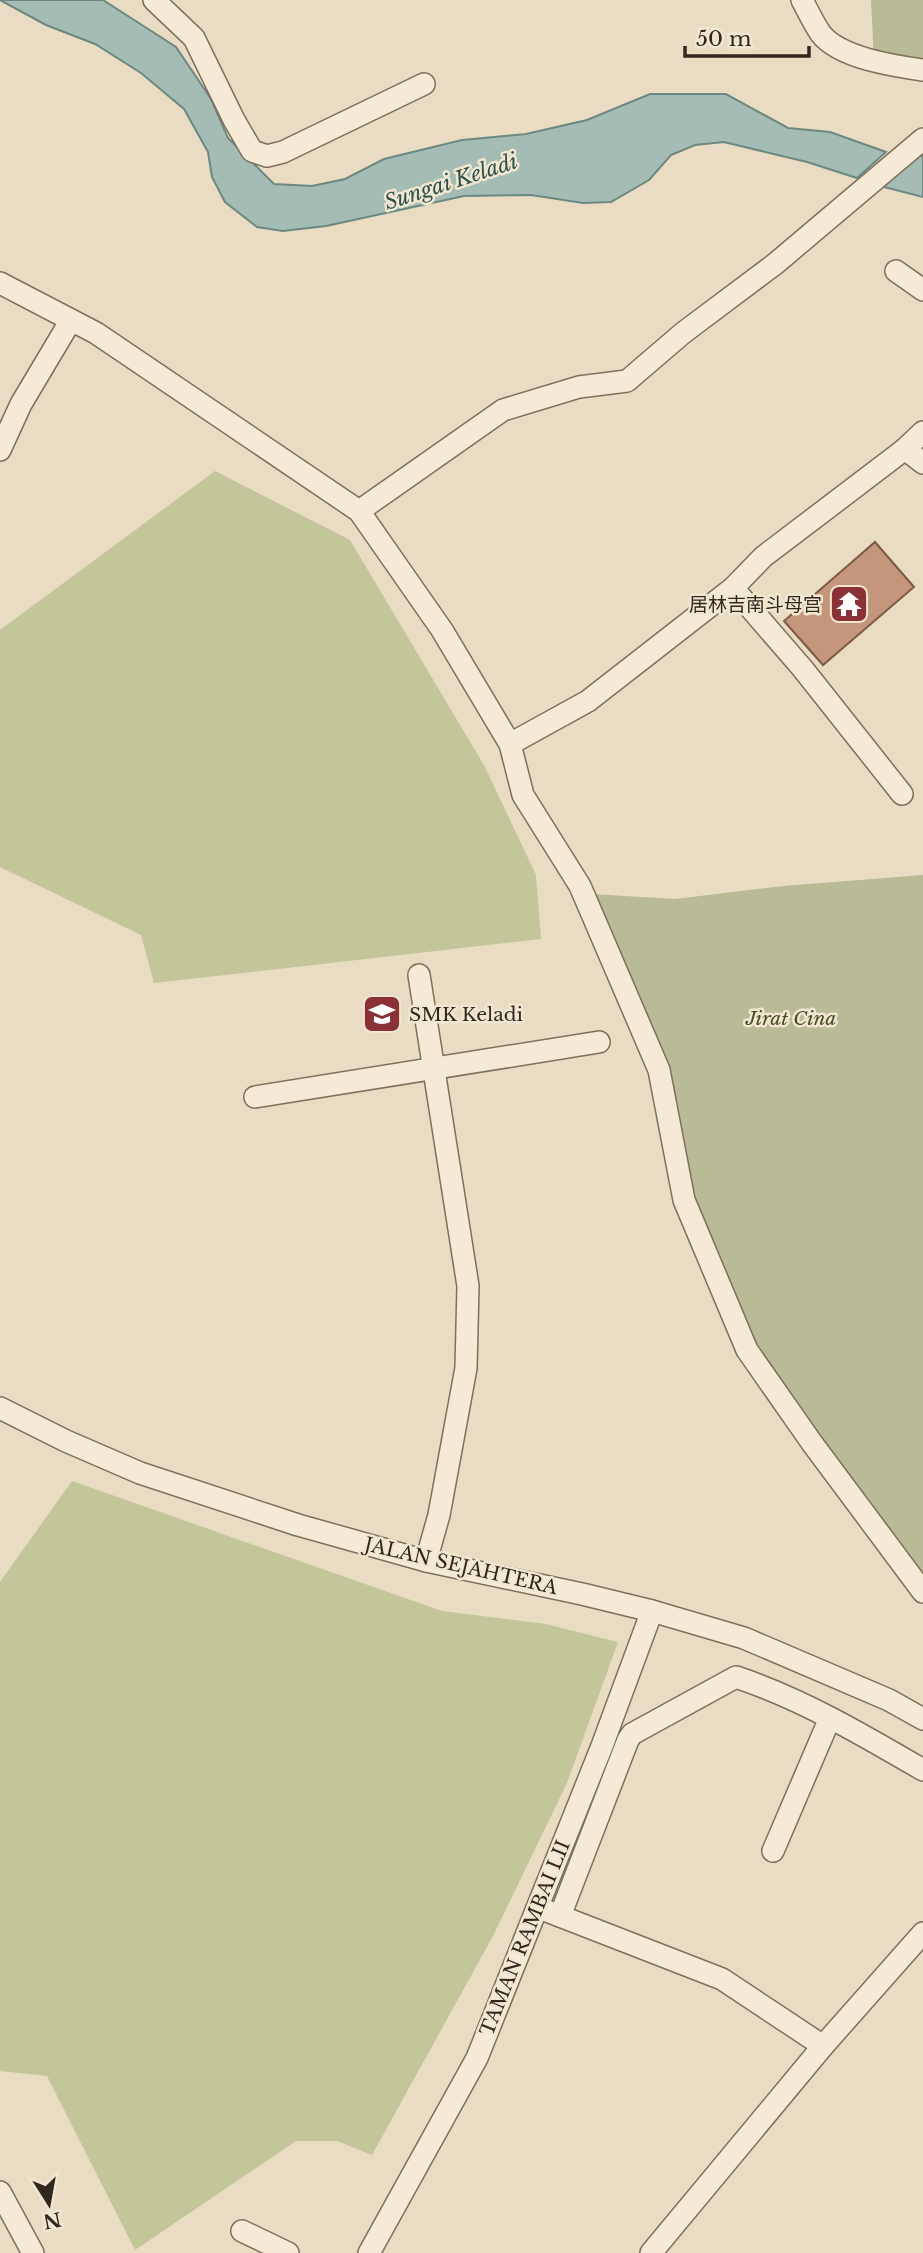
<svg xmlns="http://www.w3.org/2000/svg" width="923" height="2253" viewBox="0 0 923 2253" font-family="'Libre Baskerville','Noto Sans SC',serif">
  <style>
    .green { fill: #c2c698 }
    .cemetery { fill: #b8bb96 }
    .water { fill: #a4bcb4; stroke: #6c8981; stroke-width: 2 }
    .building { fill: #c4977c; stroke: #7e5944; stroke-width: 2 }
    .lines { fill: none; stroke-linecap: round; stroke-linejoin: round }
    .minor-casing { stroke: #816e5b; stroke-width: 24 }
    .minor { stroke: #f5ead5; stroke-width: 21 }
    .labels { text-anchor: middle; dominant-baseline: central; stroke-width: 5; stroke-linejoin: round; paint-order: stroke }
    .poi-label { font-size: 19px; fill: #32271e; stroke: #f1e7d1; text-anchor: end }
    .park-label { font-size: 19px; font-style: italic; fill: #454d27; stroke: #f1e7d1 }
    .street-label { font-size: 19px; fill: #32271e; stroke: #f1e7d1 }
    .water-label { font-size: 21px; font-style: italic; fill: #2f514d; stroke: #f1e7d1 }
  </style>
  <rect width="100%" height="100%" fill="#e9dcc3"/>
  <g class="green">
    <polygon points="215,471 350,540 485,767 536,875 541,939 154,983 141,935 0,867 0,630"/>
    <polygon points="72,1481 442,1611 546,1624 618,1642 567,1783 493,1936 372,2155 337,2141 296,2141 135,2250 47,2076 0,2071 0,1582"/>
  </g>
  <g class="cemetery">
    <polygon points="871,0 923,0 923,69 874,61"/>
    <polygon points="923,875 923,1577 754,1346 691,1197 592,894 675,899 783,886"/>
  </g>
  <g class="water">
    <polygon points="0,0 103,0 176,47 211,99 228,138 274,184 312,186 345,179 384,159 462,140 526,134 587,120 650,94 726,94 788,128 830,132 886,152 857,178 807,162 724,142 695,145 671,155 649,180 611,202 583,203 531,195 464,196 326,226 283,231 257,227 225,202 212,177 208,152 184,109 141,73 95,44 46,25"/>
    <polygon points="914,155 923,156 923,197 880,186"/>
  </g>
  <polygon class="building" points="875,542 914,587 823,665 784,621"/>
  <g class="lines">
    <g class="minor-casing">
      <g id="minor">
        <polyline points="154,0 194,38 234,120 252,151 267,156 283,152 424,84"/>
        <path d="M802,0C808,11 814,24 821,34C840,58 894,66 923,70"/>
        <polyline points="896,271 923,290"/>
        <polyline points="0,283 96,333 359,511 442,630 510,744 523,795 580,886 659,1070 684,1200 747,1350 812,1443 923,1592"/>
        <polyline points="905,449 923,463"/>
        <polyline points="0,450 21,404 71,320"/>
        <polyline points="359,511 503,410 579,387 627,381 683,333 775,264 923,139"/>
        <polyline points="733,588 803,669 902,794"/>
        <polyline points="510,744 588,701 733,588 763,557 905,449 923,432"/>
        <polyline points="419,975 468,1286 466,1368 439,1515 426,1561"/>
        <polyline points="255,1097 599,1042"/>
        <polyline points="0,1408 66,1441 140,1473 298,1525 426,1561 582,1594 652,1611 744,1638 889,1700 923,1719"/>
        <polyline points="773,1851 830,1718"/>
        <polyline points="547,1911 722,1979 823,2046"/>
        <path d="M560,1916L628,1740L632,1734L736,1677C802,1699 863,1735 923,1770"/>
        <polyline points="0,2192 33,2253"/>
        <polyline points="242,2231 288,2253"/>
        <polyline points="369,2253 477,2058 602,1746 652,1611"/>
        <polyline points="651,2253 823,2046 923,1933"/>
      </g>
    </g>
    <use href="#minor" class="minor"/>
  </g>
  <defs>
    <g id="temple-square" transform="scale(2.0125)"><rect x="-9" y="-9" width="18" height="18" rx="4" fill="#8a3135" stroke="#f1e7d1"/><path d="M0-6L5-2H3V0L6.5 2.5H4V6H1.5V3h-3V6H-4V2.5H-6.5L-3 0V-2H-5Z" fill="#fff"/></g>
    <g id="school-square" transform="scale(2.0125)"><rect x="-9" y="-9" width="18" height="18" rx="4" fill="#8a3135" stroke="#f1e7d1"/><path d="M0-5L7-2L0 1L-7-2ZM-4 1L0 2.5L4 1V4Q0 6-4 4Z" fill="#fff"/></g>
  </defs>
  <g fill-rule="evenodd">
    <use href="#temple-square" x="849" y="604"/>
    <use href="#school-square" x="382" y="1014"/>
  </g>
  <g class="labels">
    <g class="poi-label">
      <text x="822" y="604">居林吉南斗母宫</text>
      <text x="409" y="1014" text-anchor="start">SMK Keladi</text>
    </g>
    <g class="park-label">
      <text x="791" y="1018">Jirat Cina</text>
    </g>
    <g class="street-label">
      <text transform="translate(461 1566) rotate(13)">JALAN SEJAHTERA</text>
      <text transform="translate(525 1938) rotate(-68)">TAMAN RAMBAI LII</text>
    </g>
    <g class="water-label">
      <text transform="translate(451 182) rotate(-18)">Sungai Keladi</text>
    </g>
  </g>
  <g transform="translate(49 2204) rotate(169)" stroke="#f1e7d1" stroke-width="5" paint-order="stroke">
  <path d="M0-5L12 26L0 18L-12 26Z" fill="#32271e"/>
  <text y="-10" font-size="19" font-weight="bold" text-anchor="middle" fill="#32271e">N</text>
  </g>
  <path d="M685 46v10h124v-10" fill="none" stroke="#32271e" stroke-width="3.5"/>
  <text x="696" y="46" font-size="21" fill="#32271e" stroke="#f1e7d1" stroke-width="5" paint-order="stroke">50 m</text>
</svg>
